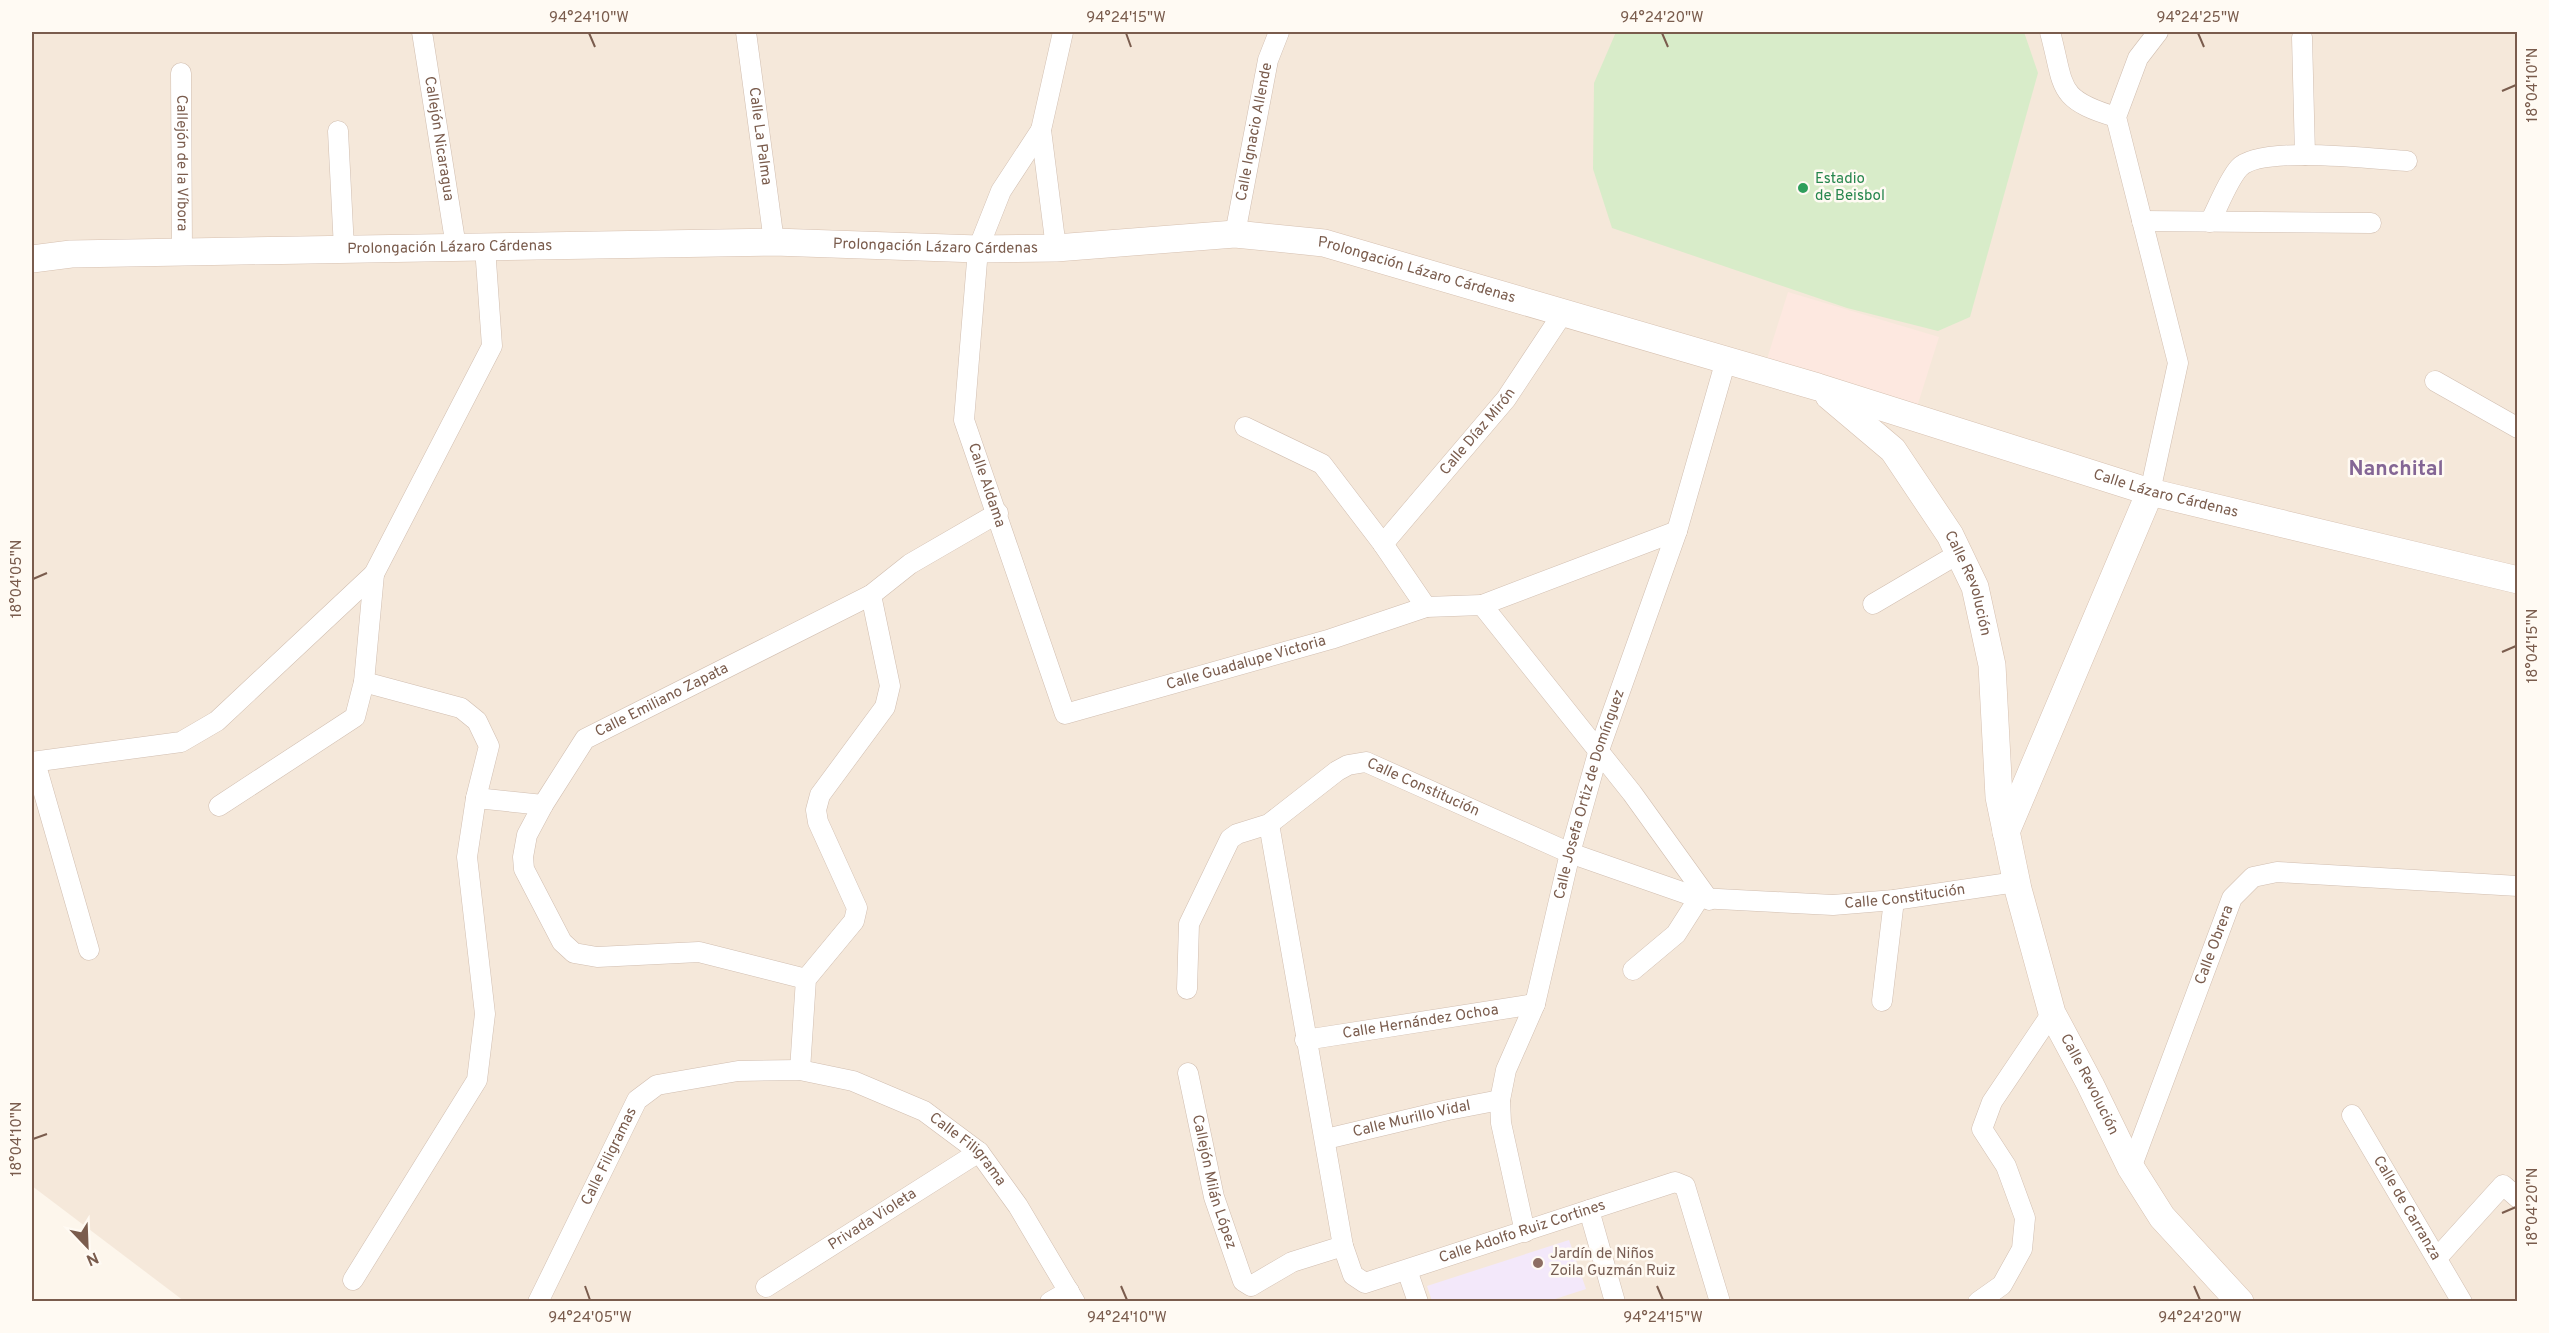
<svg xmlns="http://www.w3.org/2000/svg" width="2549" height="1333" viewBox="0 0 2549 1333" font-family="Overpass,sans-serif">
  <style>
    .residential { fill: #f5e8da }
    .commercial { fill: #fde8e0 }
    .education { fill: #f3e8fa }
    .green { fill: #d8ecc9 }
    .lines { fill: none; stroke-linecap: round; stroke-linejoin: round }
    .street-casing { stroke: #d1beb0; stroke-width: 21 }
    .secondary-casing { stroke: #d6c0b0; stroke-width: 28 }
    .street { stroke: #fff; stroke-width: 20 }
    .secondary { stroke: #fff; stroke-width: 27 }
    .ticks { fill: none; stroke: #7a5c4d; stroke-width: 2 }
    .leisure-dot { fill: #2e9e5b; stroke: #fffaf3; stroke-width: 2 }
    .education-dot { fill: #8d6e63; stroke: #fffaf3; stroke-width: 2 }
    .labels { text-anchor: middle; dominant-baseline: central; stroke-width: 5; stroke-linejoin: round; paint-order: stroke }
    .street-label { font-size: 15px; fill: #7a5c4d; stroke: #fffaf3 }
    .leisure-label { font-size: 15px; fill: #27864d; stroke: #fffaf3; text-anchor: start }
    .education-label { font-size: 15px; fill: #785e54; stroke: #fffaf3; text-anchor: start }
    .district-label { font-size: 21px; font-weight: bold; fill: #846695; stroke: #fffaf3 }
    .neatline { fill: none; stroke: #7a5c4d; stroke-width: 2 }
    .ticks-label { font-size: 15px; text-anchor: middle; fill: #7a5c4d }
  </style>
  <rect width="100%" height="100%" fill="#fdf6ec"/>
  <polygon class="residential" points="32,32 2517,32 2517,1301 184,1301 32,1186"/>
  <polygon class="commercial" points="1788,292 1939,337 1917,407 1767,359"/>
  <polygon class="education" points="1569,1240 1586,1289 1549,1301 1432,1301 1427,1286"/>
  <polygon class="green" points="1616,32 2024,32 2038,73 1970,317 1938,331 1847,308 1612,228 1593,169 1594,83"/>
  <g class="lines">
    <g class="street-casing">
      <g id="street">
        <path id="s1" d="M422,32L456,247"/>
        <path id="s2" d="M746,32L774,242"/>
        <path d="M2050,32C2065,87 2055,99 2116,117"/>
        <polyline points="2302,37 2305,155"/>
        <path id="s3" d="M181,73L182,252"/>
        <path id="s4" d="M1041,130L1001,191L978,249L964,420L1065,714L1331,639L1426,607L1482,605L1632,793L1709,900"/>
        <polyline points="338,131 344,249"/>
        <polyline points="2142,221 2371,223"/>
        <path d="M2210,222C2218,207 2228,180 2239,168C2260,145 2374,159 2407,161"/>
        <path id="s5" d="M1235,234L1268,60L1279,32"/>
        <polyline points="1056,248 1041,130 1063,32"/>
        <polyline points="2435,381 2518,428"/>
        <polyline points="1245,427 1322,464 1383,544 1426,607"/>
        <polyline points="2150,492 2178,363 2116,117 2138,58 2158,32"/>
        <path id="s6" d="M1383,544L1506,399L1563,313"/>
        <polyline points="1873,604 1958,554"/>
        <polyline points="1482,605 1677,531"/>
        <polyline points="32,762 181,742 217,721 374,574 492,346 485,247"/>
        <polyline points="35,762 89,950"/>
        <polyline points="476,798 543,805"/>
        <polyline points="219,806 355,717 364,682 374,574"/>
        <path id="s7" d="M1269,824L1343,1246L1353,1275L1365,1283L1675,1182L1685,1186L1720,1302"/>
        <polyline points="1633,970 1676,934 1699,898"/>
        <path id="s8" d="M806,979L699,952L597,957L574,953L562,942L524,869L523,857L527,835L543,805L585,739L871,595L910,564L998,513"/>
        <path id="s9" d="M1187,989L1189,924L1230,839L1237,834L1269,824L1337,771L1348,765L1366,762L1570,853L1699,898L1833,905L1894,900L2016,882"/>
        <polyline points="1882,1001 1894,900"/>
        <path id="s10" d="M1305,1040L1535,1004"/>
        <polyline points="800,1070 806,979 854,921 857,908 818,822 816,810 820,795 885,707 890,686 871,595"/>
        <path id="s11" d="M1188,1073L1214,1197L1243,1281L1251,1286L1292,1262L1343,1246"/>
        <path id="s12" d="M2352,1115L2462,1302"/>
        <path id="s13" d="M1326,1139L1448,1110L1500,1100"/>
        <path id="s14" d="M2131,1168L2232,898L2253,877L2277,872L2518,886"/>
        <polyline points="1589,1210 1615,1302"/>
        <path id="s15" d="M1525,1232L1501,1123L1500,1100L1506,1070L1535,1004L1570,853L1598,753L1677,531L1726,360"/>
        <polyline points="2437,1258 2503,1185 2518,1198"/>
        <polyline points="1407,1270 1418,1302"/>
        <polyline points="353,1280 477,1080 485,1014 467,857 476,798 489,746 477,721 461,708 364,682"/>
        <path id="s16" d="M766,1287L979,1152"/>
        <path id="s17" d="M538,1302L637,1100L657,1085L738,1071L800,1070L853,1081L924,1111L979,1152L1018,1206L1075,1302"/>
        <polyline points="1050,1302 1069,1291"/>
        <polyline points="1978,1302 2002,1285 2022,1249 2025,1218 2006,1166 1982,1129 1992,1102 2052,1013"/>
      </g>
    </g>
    <g class="secondary-casing">
      <g id="secondary">
        <path id="s18" d="M32,259L71,254L774,242L978,249L1056,248L1235,234L1324,243L1818,387L2150,492L2518,580"/>
        <path id="s19" d="M1829,396L1893,450L1950,535L1975,587L1992,665L1999,797L2018,889L2052,1013L2090,1084L2131,1168L2162,1217L2240,1302"/>
        <polyline points="2006,832 2150,492"/>
      </g>
    </g>
    <use href="#street" class="street"/>
    <use href="#secondary" class="secondary"/>
  </g>
  <path class="ticks" d="M589,33L595,47M1126,33L1131,47M1662,33L1668,47M2198,33L2204,47M2502,91L2516,85M33,579L47,573M2502,652L2516,646M33,1139L47,1134M2502,1213L2516,1207M585,1286L590,1300M1121,1286L1127,1300M1657,1286L1663,1300M2194,1286L2200,1300"/>
  <circle class="leisure-dot" cx="1803" cy="188" r="6"/>
  <circle class="education-dot" cx="1538" cy="1263" r="6"/>
  <g class="labels">
    <g class="street-label">
      <text stroke="none"><textPath href="#s5" startOffset="104">Calle Ignacio Allende</textPath></text>
      <text stroke="none"><textPath href="#s2" startOffset="105">Calle La Palma</textPath></text>
      <text stroke="none"><textPath href="#s1" startOffset="108">Callejón Nicaragua</textPath></text>
      <text stroke="none"><textPath href="#s3" startOffset="90">Callejón de la Víbora</textPath></text>
      <text stroke="none"><textPath href="#s18" startOffset="904">Prolongación Lázaro Cárdenas</textPath></text>
      <text stroke="none"><textPath href="#s18" startOffset="418">Prolongación Lázaro Cárdenas</textPath></text>
      <text stroke="none"><textPath href="#s18" startOffset="1390">Prolongación Lázaro Cárdenas</textPath></text>
      <text stroke="none"><textPath href="#s6" startOffset="147">Calle Díaz Mirón</textPath></text>
      <text stroke="none"><textPath href="#s4" startOffset="376">Calle Aldama</textPath></text>
      <text stroke="none"><textPath href="#s18" startOffset="2172">Calle Lázaro Cárdenas</textPath></text>
      <text stroke="none"><textPath href="#s19" startOffset="238">Calle Revolución</textPath></text>
      <text stroke="none"><textPath href="#s4" startOffset="806">Calle Guadalupe Victoria</textPath></text>
      <text stroke="none"><textPath href="#s8" startOffset="567">Calle Emiliano Zapata</textPath></text>
      <text stroke="none"><textPath href="#s9" startOffset="381">Calle Constitución</textPath></text>
      <text stroke="none"><textPath href="#s15" startOffset="454">Calle Josefa Ortiz de Domínguez</textPath></text>
      <text stroke="none"><textPath href="#s9" startOffset="885">Calle Constitución</textPath></text>
      <text stroke="none"><textPath href="#s14" startOffset="238">Calle Obrera</textPath></text>
      <text stroke="none"><textPath href="#s10" startOffset="117">Calle Hernández Ochoa</textPath></text>
      <text stroke="none"><textPath href="#s19" startOffset="759">Calle Revolución</textPath></text>
      <text stroke="none"><textPath href="#s13" startOffset="88">Calle Murillo Vidal</textPath></text>
      <text stroke="none"><textPath href="#s17" startOffset="584">Calle Filigrama</textPath></text>
      <text stroke="none"><textPath href="#s17" startOffset="162">Calle Filigramas</textPath></text>
      <text stroke="none"><textPath href="#s11" startOffset="112">Callejón Milán López</textPath></text>
      <text stroke="none"><textPath href="#s12" startOffset="108">Calle de Carranza</textPath></text>
      <text stroke="none"><textPath href="#s16" startOffset="126">Privada Violeta</textPath></text>
      <text stroke="none"><textPath href="#s7" startOffset="639">Calle Adolfo Ruiz Cortines</textPath></text>
    </g>
    <g class="leisure-label">
      <text x="1815" y="179">Estadio<tspan x="1815" dy="17">de Beisbol</tspan></text>
    </g>
    <g class="education-label">
      <text x="1550" y="1254">Jardín de Niños<tspan x="1550" dy="17">Zoila Guzmán Ruiz</tspan></text>
    </g>
    <g class="district-label">
      <text x="2396" y="469">Nanchital</text>
    </g>
  </g>
  <rect width="2549" height="1333" fill="none" stroke="#fffaf3" stroke-width="66"/>
  <g transform="translate(87 1246) rotate(157)" stroke="#fffaf3" stroke-width="4.5" paint-order="stroke">
  <path d="M0-4.5L10 22L0 15L-10 22Z" fill="#7a5c4d"/>
  <text y="-9" font-size="16" font-weight="bold" text-anchor="middle" fill="#7a5c4d">N</text>
  </g>
  <rect x="33" y="33" width="2483" height="1267" class="neatline"/>
  <g class="ticks-label">
    <text x="589" y="22">94°24'10"W</text>
    <text x="1126" y="22">94°24'15"W</text>
    <text x="1662" y="22">94°24'20"W</text>
    <text x="2198" y="22">94°24'25"W</text>
    <text transform="translate(2532 85) rotate(-90)" y="5">18°04'10"N</text>
    <text transform="translate(16 579) rotate(-90)" y="5">18°04'05"N</text>
    <text transform="translate(2532 646) rotate(-90)" y="5">18°04'15"N</text>
    <text transform="translate(16 1139) rotate(-90)" y="5">18°04'10"N</text>
    <text transform="translate(2532 1207) rotate(-90)" y="5">18°04'20"N</text>
    <text x="590" y="1322">94°24'05"W</text>
    <text x="1127" y="1322">94°24'10"W</text>
    <text x="1663" y="1322">94°24'15"W</text>
    <text x="2200" y="1322">94°24'20"W</text>
  </g>
</svg>
